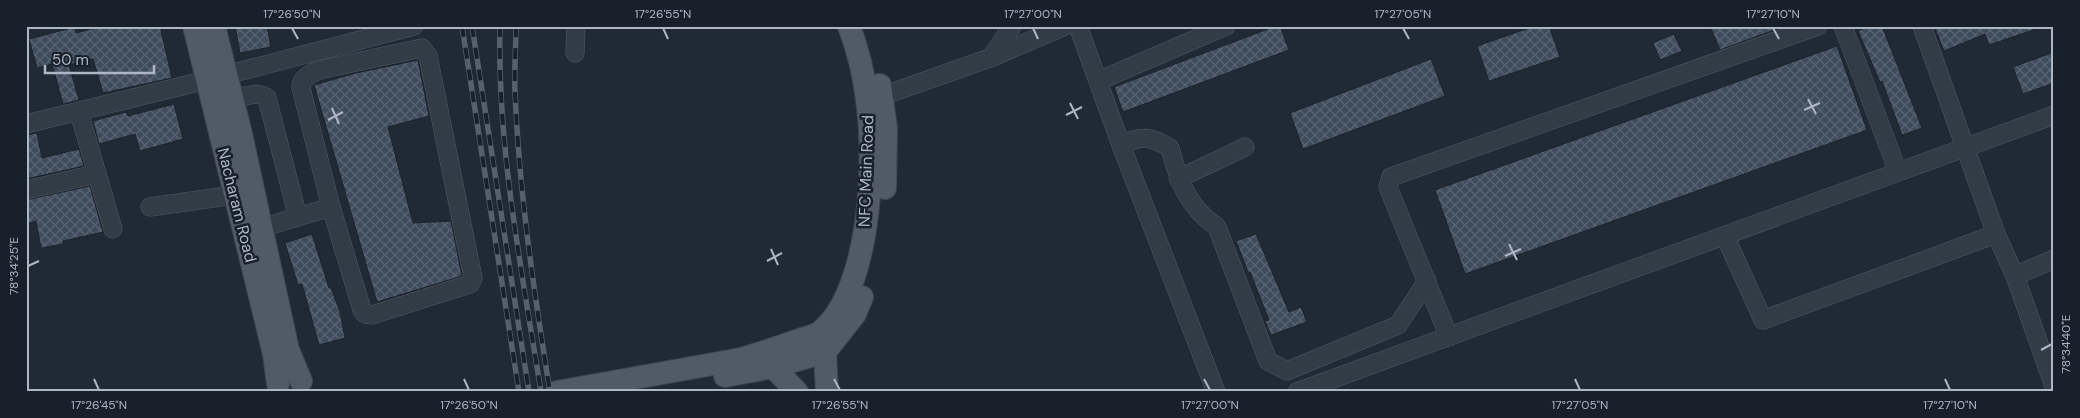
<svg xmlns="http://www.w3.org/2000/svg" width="2080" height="418" viewBox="0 0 2080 418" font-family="'DM Sans',sans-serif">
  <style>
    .building { fill: url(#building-cross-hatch); stroke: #1a232d }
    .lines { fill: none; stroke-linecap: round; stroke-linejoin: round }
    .minor-casing { stroke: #505965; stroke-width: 19 }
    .major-casing { stroke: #3c4550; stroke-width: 24 }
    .minor { stroke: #323c47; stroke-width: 18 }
    .major { stroke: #505b67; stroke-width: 22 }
    .rail-casing { stroke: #54606e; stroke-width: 5.5 }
    .rail { stroke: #18212b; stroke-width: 4; stroke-dasharray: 11; stroke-linecap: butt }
    .ticks { fill: none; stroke: #acb6c4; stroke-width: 2 }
    .labels { text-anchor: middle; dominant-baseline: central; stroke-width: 5; stroke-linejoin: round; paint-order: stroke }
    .street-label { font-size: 16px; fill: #acb6c4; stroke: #18212b }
    .neatline { fill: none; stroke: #acb6c4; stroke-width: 2 }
    .ticks-label { font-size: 12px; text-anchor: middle; fill: #acb6c4 }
  </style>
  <defs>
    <pattern id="building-cross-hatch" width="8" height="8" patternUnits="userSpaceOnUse" patternTransform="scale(1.25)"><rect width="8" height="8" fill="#3f4c5c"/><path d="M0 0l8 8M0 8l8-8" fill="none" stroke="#586472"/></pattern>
  </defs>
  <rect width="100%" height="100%" fill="#1f2a36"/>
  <g class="building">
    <polygon points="102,26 160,26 172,78 103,93 93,59 91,59 69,65 79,100 63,104 52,64 37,68 29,39 75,27 76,33"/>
    <polygon points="235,26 267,26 271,47 240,53"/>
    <polygon points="1276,26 1280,26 1289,50 1123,112 1114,87"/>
    <polygon points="1535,26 1549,26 1560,57 1489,81 1477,46"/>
    <polygon points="1710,26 1785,26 1720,50"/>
    <polygon points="1869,26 1882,26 1922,128 1902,135 1882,81 1880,82 1858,31"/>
    <polygon points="1934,26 2039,26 2039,28 1989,45 1985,34 1944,51"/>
    <polygon points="1674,34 1682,51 1660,60 1653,43"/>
    <polygon points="1837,46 1867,130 1465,274 1435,190"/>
    <polygon points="2054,52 2054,83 2023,94 2013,67"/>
    <polygon points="1431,59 1445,96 1303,149 1290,113"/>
    <polygon points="418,60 429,116 388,127 413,223 451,221 462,276 377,302 314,85 356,73"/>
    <polygon points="174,104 183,139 140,151 135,134 99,144 93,121 126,112 128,116"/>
    <polygon points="37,133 42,158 79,149 84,166 26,179 26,135"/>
    <polygon points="90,186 103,232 63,241 63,244 41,248 36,221 26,224 26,200"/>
    <polygon points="312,234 329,288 331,288 340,312 345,338 319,345 302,284 298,285 285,243"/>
    <polygon points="1256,234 1289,312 1301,307 1307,322 1271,335 1265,321 1269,320 1250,272 1248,272 1236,241"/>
  </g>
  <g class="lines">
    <g class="minor-casing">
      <g id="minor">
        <polyline points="1078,26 1121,145 1216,392"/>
        <polyline points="1843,26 1898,172"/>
        <polyline points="1922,26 1996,234 2015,276 2054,386"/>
        <polyline points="575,53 576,26"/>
        <polyline points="991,58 1012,26"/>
        <polyline points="226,75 414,26"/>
        <polyline points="1098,81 1226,26"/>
        <polyline points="882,96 990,58 1065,26"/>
        <path d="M232,100C244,97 257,90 267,98L298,217"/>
        <polyline points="79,112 113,229"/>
        <polyline points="26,124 207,80"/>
        <path d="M1121,145C1141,135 1151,136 1170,148C1179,182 1187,206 1217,227L1268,361L1287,371L1398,325L1427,281"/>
        <polyline points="1178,179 1245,147"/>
        <polyline points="26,190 96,174"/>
        <polyline points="150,207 234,195"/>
        <path d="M261,228L331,207L301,88C301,78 311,73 319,70L422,48L428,56L473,278L470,284L372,315L365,314L362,310L331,207"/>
        <polyline points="1725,236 1763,320 1996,234"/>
        <polyline points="2015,276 2054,259"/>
        <polyline points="1449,337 1388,187 1391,177 1818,26"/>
        <polyline points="1297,392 2054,115"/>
      </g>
    </g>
    <g class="major-casing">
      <g id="major">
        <polyline points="194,26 274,354 278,384"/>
        <polyline points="214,26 241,134 288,350 301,381"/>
        <polyline points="880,85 886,128 885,188"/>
        <polyline points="821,338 825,352 827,392"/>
        <polyline points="768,357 773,367 797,392"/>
        <polyline points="725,376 773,367 825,352 855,314 862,297"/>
        <path d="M557,392L741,359C762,353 782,346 802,339C808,337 816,335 820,332C871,292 876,159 867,100C864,74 858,50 849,26"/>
      </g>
    </g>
    <use href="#minor" class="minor"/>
    <use href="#major" class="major"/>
    <g class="rail-casing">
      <g id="rail">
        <polyline points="462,26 519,392"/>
        <polyline points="472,26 529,392"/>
        <path d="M500,26C497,149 522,271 541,392"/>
        <path d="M516,26C516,48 514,69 515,91C519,192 534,292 550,392"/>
      </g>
    </g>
    <use href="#rail" class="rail"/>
  </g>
  <path class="ticks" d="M292,28L298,39M663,28L668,39M1033,28L1038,39M1403,28L1409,39M1773,28L1779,39M1808,99L1816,114M1070,103L1078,119M332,108L339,124M1804,110L1820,103M1066,115L1082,107M328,120L343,112M1509,244L1517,260M771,249L778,265M1505,256L1521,249M767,261L782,253M28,266L39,261M2041,350L2052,344M94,379L99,390M464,379L469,390M834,379L840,390M1204,379L1210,390M1575,379L1580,390M1945,379L1950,390"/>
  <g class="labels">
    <g class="street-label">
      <text transform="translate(866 171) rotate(-88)">NFC Main Road</text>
      <text transform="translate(237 205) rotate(76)">Nacharam Road</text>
    </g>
  </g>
  <rect width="2080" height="418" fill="none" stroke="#18212b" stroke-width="55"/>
  <path d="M45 65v8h109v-8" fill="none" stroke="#acb6c4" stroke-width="2.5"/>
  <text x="52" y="65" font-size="15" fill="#acb6c4" stroke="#18212b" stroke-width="4" paint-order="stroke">50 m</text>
  <rect x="28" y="28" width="2024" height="362" class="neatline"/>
  <g class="ticks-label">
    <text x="292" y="18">17°26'50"N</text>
    <text x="663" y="18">17°26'55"N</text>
    <text x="1033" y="18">17°27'00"N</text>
    <text x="1403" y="18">17°27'05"N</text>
    <text x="1773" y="18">17°27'10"N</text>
    <text transform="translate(14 266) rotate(-90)" y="4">78°34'25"E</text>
    <text transform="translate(2066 344) rotate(-90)" y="4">78°34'40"E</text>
    <text x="99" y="409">17°26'45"N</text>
    <text x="469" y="409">17°26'50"N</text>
    <text x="840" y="409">17°26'55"N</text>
    <text x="1210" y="409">17°27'00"N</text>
    <text x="1580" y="409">17°27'05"N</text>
    <text x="1950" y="409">17°27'10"N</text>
  </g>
</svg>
